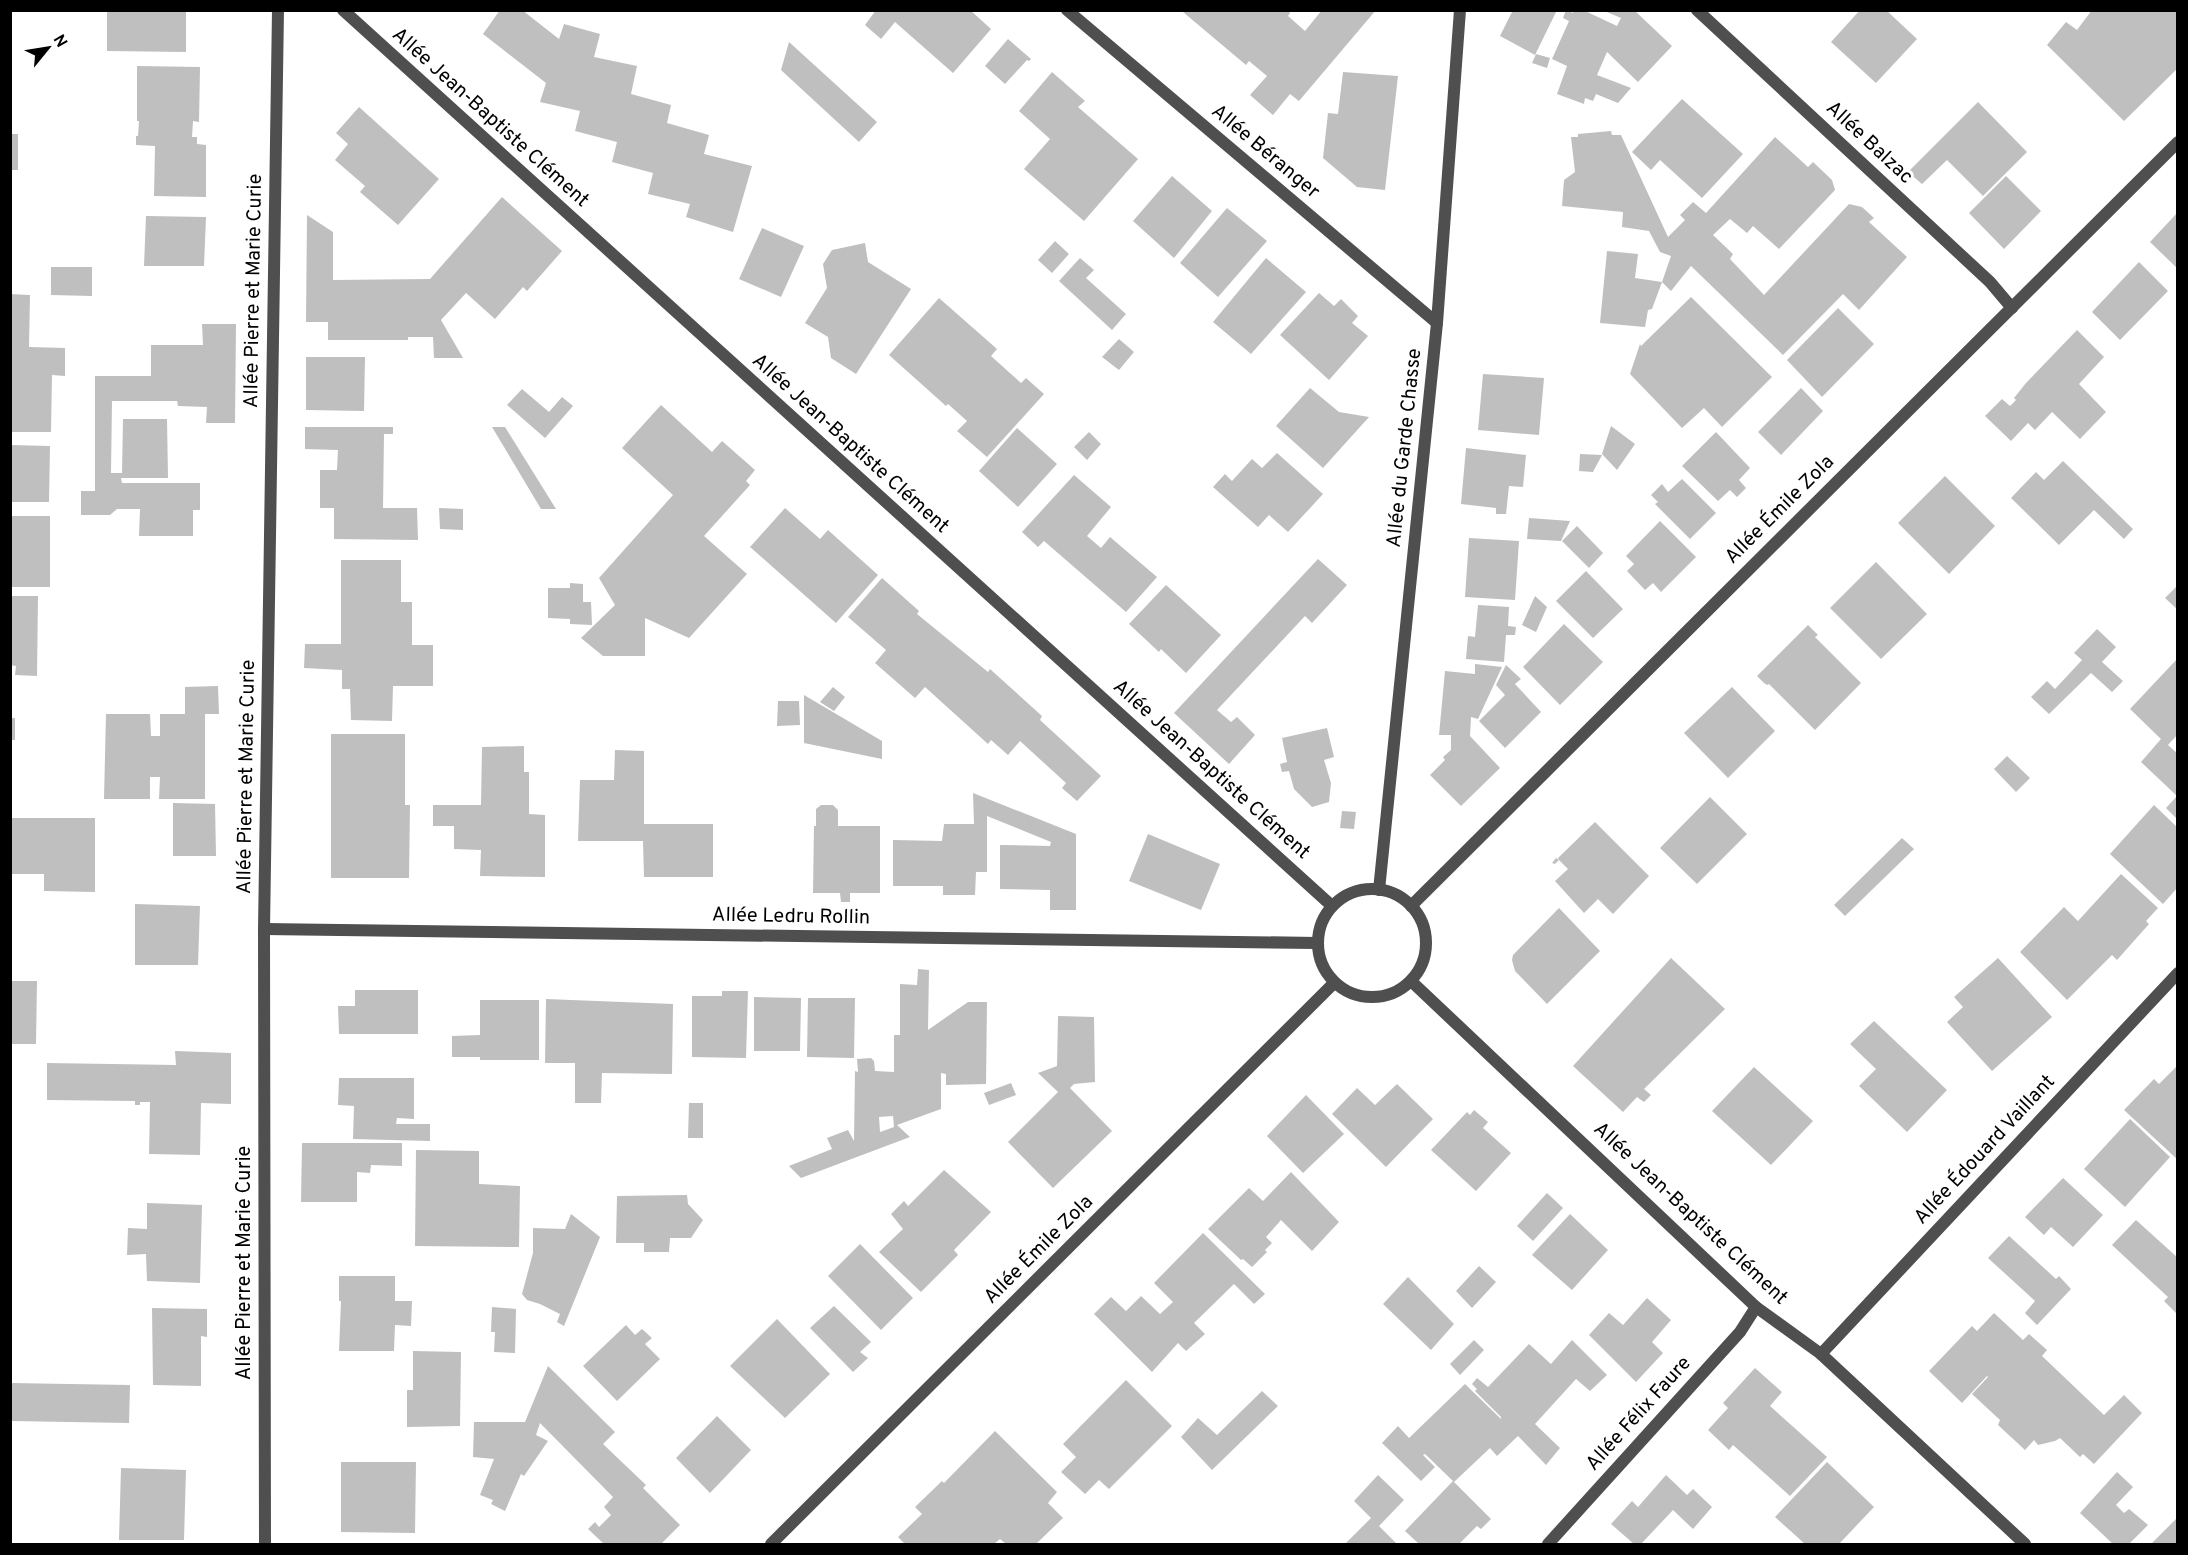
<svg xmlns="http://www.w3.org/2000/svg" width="2188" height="1555" viewBox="0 0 2188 1555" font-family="Overpass,sans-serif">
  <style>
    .building { fill: #bfbfbf; fill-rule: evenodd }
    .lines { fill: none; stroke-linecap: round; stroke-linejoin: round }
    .street { stroke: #4f4f4f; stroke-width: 12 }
    .labels { text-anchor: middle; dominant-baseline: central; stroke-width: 6; stroke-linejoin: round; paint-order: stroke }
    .street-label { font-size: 20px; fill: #000; stroke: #fff }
  </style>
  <rect width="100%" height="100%" fill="#fff"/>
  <g class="building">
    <polygon points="107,10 186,10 186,52 107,51"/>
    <polygon points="500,10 522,10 559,39 564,24 600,34 594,57 637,66 631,94 671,105 667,123 709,135 704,154 752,166 733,232 686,217 690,204 648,194 653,173 612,162 617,142 575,131 580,111 540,102 546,83 483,34"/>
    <polygon points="876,10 970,10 991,29 953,73 895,22 881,39 865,25"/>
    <polygon points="1184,10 1288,10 1290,13 1288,16 1305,31 1322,10 1376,10 1299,101 1290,94 1273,115 1250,95 1267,76 1249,61 1246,65 1183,12"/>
    <polygon points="1513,10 1557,10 1535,55 1500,36"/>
    <polygon points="1566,10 1573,13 1574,10 1583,10 1617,26 1621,18 1602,10 1634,10 1672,46 1638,82 1607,52 1597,75 1631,88 1618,103 1596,94 1593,101 1585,98 1584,104 1557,94 1567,66 1552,59 1569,21 1563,18"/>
    <polygon points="1860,10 1886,10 1917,39 1876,83 1831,42"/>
    <polygon points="2092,10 2178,10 2178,68 2124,121 2047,45 2066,22 2077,30"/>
    <polygon points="1008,39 1031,59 1029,61 1027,60 1005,84 985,66"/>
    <polygon points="789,42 877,122 859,142 781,70"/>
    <polygon points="1536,54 1550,58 1547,68 1532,63"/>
    <polygon points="137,66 200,67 199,122 193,121 192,137 197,137 197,144 206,145 206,197 154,196 155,146 136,145 136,136 138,136 139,121 137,121"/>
    <polygon points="1052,72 1085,101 1078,107 1138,159 1084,221 1024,169 1050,139 1019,111"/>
    <polygon points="1343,72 1398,76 1385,190 1357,187 1323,158 1328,113 1338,114"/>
    <polygon points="1682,99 1743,154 1702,198 1660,160 1651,170 1632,152"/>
    <polygon points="1978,102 2027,152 1983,196 1947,160 1922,184 1908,172"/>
    <polygon points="359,107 439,179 398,225 360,192 365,186 335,160 348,144 336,133"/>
    <polygon points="1611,131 1612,135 1621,135 1668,237 1685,220 1680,215 1693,202 1706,213 1775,137 1808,167 1813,162 1832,180 1835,190 1779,249 1753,226 1747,233 1730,219 1713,235 1733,254 1730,259 1764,295 1849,204 1862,207 1874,218 1869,222 1907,257 1859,310 1843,294 1783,355 1691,266 1671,291 1662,282 1671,256 1660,252 1649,231 1622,227 1623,212 1562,206 1564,180 1575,172 1571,137 1578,137 1578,134"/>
    <rect x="10" y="134" width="8" height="36"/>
    <polygon points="1172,176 1212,211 1174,258 1133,221"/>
    <polygon points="2006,176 2041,211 2004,249 1969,213"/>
    <polygon points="502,197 562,251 527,291 523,287 495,319 466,293 441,320 463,358 434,358 433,337 408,337 408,340 328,340 328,322 306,322 307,215 333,232 333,280 430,279"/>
    <polygon points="1227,208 1267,241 1218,297 1180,263"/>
    <polygon points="2178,212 2178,269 2150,242"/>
    <polygon points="146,216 206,217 204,266 144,266"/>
    <polygon points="762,228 804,246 781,297 739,279"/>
    <polygon points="1055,241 1069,254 1052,273 1038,260"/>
    <polygon points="865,243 868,262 911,289 856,374 831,358 828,337 805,323 827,288 823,264 832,250"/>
    <polygon points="1607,251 1638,254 1635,278 1662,282 1652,309 1648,310 1645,327 1600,323"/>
    <polygon points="1080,258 1094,270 1086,278 1126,314 1112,330 1059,281"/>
    <polygon points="1266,258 1306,292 1251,354 1213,322"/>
    <polygon points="2139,262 2168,291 2120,340 2092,312"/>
    <polygon points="51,267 92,267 92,296 51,295"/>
    <polygon points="1319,293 1334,306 1341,299 1358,316 1352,323 1368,336 1329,380 1280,335"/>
    <polygon points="10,294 30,295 29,347 65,348 65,376 52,375 51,432 10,432"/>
    <polygon points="1691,297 1772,377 1722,427 1704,408 1682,428 1630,374 1640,344 1641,346"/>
    <polygon points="939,298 997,349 991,356 1021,383 1026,378 1044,394 987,457 957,431 967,421 948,404 946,406 889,355"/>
    <polygon points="1838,308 1874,344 1822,397 1787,360"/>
    <polygon points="202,324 236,324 235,423 206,423 207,407 178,406 177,401 112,401 111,473 122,473 123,419 167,419 168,478 121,478 122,483 200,483 200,510 193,510 193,536 139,536 140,509 117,509 110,515 81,515 81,491 95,491 95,376 151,376 151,345 203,345"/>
    <polygon points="2077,330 2104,357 2079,384 2106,412 2080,439 2052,412 2035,430 2028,423 2011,441 1985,416 2002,399 2010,406 2016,400 2014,398 2026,383"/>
    <polygon points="1119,339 1134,352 1119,370 1102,357"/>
    <polygon points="306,357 365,357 364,411 306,410"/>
    <polygon points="1483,374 1544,378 1539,435 1478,430"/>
    <polygon points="1310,388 1339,412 1369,417 1323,468 1276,426"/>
    <polygon points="1801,388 1823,411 1781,455 1758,432"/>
    <polygon points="522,389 549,412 562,397 573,406 545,438 507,405"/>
    <polygon points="661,405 712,452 722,441 755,470 746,481 750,485 704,536 747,574 689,638 645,618 645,656 603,656 581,638 615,605 599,578 673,495 622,448"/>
    <polygon points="1611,426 1635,444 1617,470 1602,454"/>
    <polygon points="305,427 393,427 393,434 384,434 383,508 417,508 418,540 334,539 334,508 320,508 320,470 337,470 338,450 305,449"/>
    <polygon points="492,427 505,427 556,509 541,509"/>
    <polygon points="1017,428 1057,464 1018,507 979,471"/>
    <polygon points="1089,432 1101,444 1087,460 1074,447"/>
    <polygon points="1716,432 1750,468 1739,480 1746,488 1737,497 1730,490 1718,501 1682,466"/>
    <polygon points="10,445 50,446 49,502 10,502"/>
    <polygon points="1466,448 1526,455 1523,487 1509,486 1506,514 1496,514 1496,508 1461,504"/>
    <polygon points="1277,453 1323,494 1288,532 1269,515 1258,527 1213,487 1225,474 1232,481 1252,459 1262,468"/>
    <polygon points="1580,454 1602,455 1593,472 1579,471"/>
    <polygon points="2063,461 2133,529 2124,539 2094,510 2059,545 2011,498 2036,472 2044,480"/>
    <polygon points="1074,475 1111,507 1087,536 1101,548 1110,537 1157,577 1126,612 1044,541 1038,547 1022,532"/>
    <polygon points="1945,476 1995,526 1949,574 1898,523"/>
    <polygon points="1682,479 1716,513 1690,539 1655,504 1658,502 1651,495 1662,484 1668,492"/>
    <polygon points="439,508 463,509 463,530 440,529"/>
    <polygon points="785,508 820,539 828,530 878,575 836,623 750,547"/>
    <rect x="10" y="516" width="40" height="71"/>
    <polygon points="1529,518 1570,521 1561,541 1527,539"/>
    <polygon points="1660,521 1696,557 1661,592 1653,583 1645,590 1627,571 1634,564 1626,556"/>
    <polygon points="1577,526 1603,553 1589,568 1562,541"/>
    <polygon points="1469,538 1519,541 1515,600 1465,597"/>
    <polygon points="1318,559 1347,585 1312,623 1305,616 1217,710 1231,722 1237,717 1255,735 1229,764 1174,713"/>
    <polygon points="341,560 401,560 401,602 412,602 412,645 433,645 433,686 393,686 392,721 351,720 350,689 342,689 342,670 304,668 305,644 341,644"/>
    <polygon points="1876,562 1927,614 1881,659 1830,608"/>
    <polygon points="1586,571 1623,609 1593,638 1556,601"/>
    <polygon points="882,578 919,611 917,614 988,672 990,669 1042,716 1040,720 1101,776 1077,801 1062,788 1066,783 1020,741 1008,755 991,740 988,744 925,687 915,698 875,663 886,650 848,617"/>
    <polygon points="570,583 583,584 583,602 591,602 592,625 570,624 570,619 548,618 548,588 570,588"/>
    <polygon points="1166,585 1221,635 1186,673 1161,649 1159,652 1129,624"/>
    <polygon points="2178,585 2178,610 2165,598"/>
    <polygon points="10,596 38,596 37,676 15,675 16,666 10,665"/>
    <polygon points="1535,596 1547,607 1536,632 1522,625"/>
    <polygon points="1478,605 1509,607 1508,626 1516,627 1515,635 1506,635 1504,662 1466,659 1468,636 1475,637"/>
    <polygon points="1564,624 1603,662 1560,705 1523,667"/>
    <polygon points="1808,625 1818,635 1815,637 1861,683 1815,730 1769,684 1767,685 1764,683 1757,676"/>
    <polygon points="2097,629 2116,647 2102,662 2123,681 2112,692 2091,673 2049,714 2031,697 2047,681 2055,689 2082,660 2074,653"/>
    <polygon points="2178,658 2178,734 2168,745 2178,754 2178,820 2166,808 2177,796 2141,762 2161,739 2130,709"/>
    <polygon points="1475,664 1502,667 1478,719 1471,717 1470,736 1500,768 1461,806 1430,775 1445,760 1443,757 1451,750 1451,735 1439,735 1445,671 1475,674"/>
    <polygon points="1506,665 1521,679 1515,684 1541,712 1505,748 1479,721 1505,695 1496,685"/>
    <polygon points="218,686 219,714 205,714 205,799 159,799 160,777 150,777 150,799 104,799 106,714 150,714 151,736 160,736 160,714 185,714 185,687"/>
    <polygon points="833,687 845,697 834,711 820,702"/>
    <polygon points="1732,687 1775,731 1728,778 1684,733"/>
    <polygon points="804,695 882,741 882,759 804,743"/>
    <polygon points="778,701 799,701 800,725 777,726"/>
    <rect x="10" y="718" width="5" height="22"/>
    <polygon points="1327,728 1334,757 1324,760 1331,783 1329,802 1312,807 1294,789 1289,771 1282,772 1280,764 1287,762 1282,738"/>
    <polygon points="331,734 405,734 405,805 410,805 409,878 331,878"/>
    <polygon points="524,746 524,772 529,772 529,814 545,815 545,877 480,876 481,850 454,849 454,826 433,826 433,805 481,805 482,747"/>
    <polygon points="615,750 644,751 644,824 713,824 713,877 644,877 643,841 578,841 580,780 614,780"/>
    <polygon points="2007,756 2030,778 2016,792 1994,769"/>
    <polygon points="973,793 1076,834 1076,910 1050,910 1050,890 1000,889 1000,845 1050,846 1051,842 987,816 987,872 976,872 975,895 943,895 943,886 893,886 893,840 942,841 944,824 974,824"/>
    <polygon points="1710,797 1747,834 1697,884 1660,848"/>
    <polygon points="173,803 215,804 216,856 173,856"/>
    <polygon points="821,805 833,805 838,810 838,826 880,826 880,893 850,893 850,902 841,902 840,893 813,893 814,826 816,826 816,809"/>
    <polygon points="2154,805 2178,828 2178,887 2163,904 2110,854"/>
    <polygon points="1342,811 1356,812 1354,829 1340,828"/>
    <polygon points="10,818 95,818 95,892 44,891 44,874 11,874"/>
    <polygon points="1595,822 1649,876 1613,914 1598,899 1584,913 1555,881 1568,869 1559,860 1555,864 1552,863 1556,858 1559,860 1558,858"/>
    <polygon points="1148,834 1220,864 1201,910 1129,881"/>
    <polygon points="1902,838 1914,849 1845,916 1834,905"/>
    <polygon points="2121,874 2158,908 2146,921 2149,924 2117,960 2112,955 2067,1000 2020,952 2064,907 2078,921"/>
    <polygon points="135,904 200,906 198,965 135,965"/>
    <polygon points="1559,908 1600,951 1547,1004 1515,971 1512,960 1513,955"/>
    <polygon points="1671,958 1725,1009 1644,1089 1651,1095 1644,1102 1637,1097 1623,1112 1573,1066"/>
    <polygon points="1998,958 2052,1017 1992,1071 1947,1022 1963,1007 1954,997"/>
    <path d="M918,969L929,970L928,1030L968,1002H987L986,1084L946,1085V1074L941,1073V1109L897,1125L910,1137L801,1178L789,1166L832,1149L827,1138L848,1130L854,1141L855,1071L858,1072L857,1059L871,1058L874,1061L875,1071L894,1072V1035H900V984L917,985ZM893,1116L894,1127L880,1132L879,1117Z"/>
    <polygon points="10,981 37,981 36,1044 11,1044"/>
    <polygon points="355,990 418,990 418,1034 339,1034 338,1006 355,1006"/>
    <polygon points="722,991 748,991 746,1058 692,1057 692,996 722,996"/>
    <polygon points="754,997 801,998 800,1051 754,1051"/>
    <polygon points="808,998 855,998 854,1058 807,1057"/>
    <polygon points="546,999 673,1004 672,1074 602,1073 601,1103 575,1103 575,1063 545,1063"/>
    <polygon points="480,1000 539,1000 539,1060 480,1060 480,1057 452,1057 452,1036 480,1035"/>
    <polygon points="1058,1016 1094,1017 1095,1082 1074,1084 1070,1088 1112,1131 1053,1188 1008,1142 1058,1092 1038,1073 1057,1066"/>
    <polygon points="1874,1021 1947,1090 1907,1132 1859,1086 1876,1069 1850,1044"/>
    <polygon points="175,1051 231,1053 231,1104 201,1103 200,1155 149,1154 150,1102 140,1102 140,1105 135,1105 135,1101 47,1100 47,1063 176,1065"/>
    <polygon points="2178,1065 2178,1160 2124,1110 2154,1079 2159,1084"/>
    <polygon points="1754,1067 1813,1121 1771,1165 1712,1111"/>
    <polygon points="339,1078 414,1078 414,1119 397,1118 396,1124 430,1124 430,1141 353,1139 354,1106 338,1105"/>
    <polygon points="1011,1083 1016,1095 989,1105 984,1093"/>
    <polygon points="1397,1084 1433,1119 1386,1167 1332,1114 1357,1088 1375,1105"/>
    <polygon points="1306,1095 1344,1134 1303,1173 1267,1136"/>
    <polygon points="689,1103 703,1103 703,1138 688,1138"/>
    <polygon points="1474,1110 1488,1122 1483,1128 1511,1153 1476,1191 1431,1150 1467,1112 1470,1115"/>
    <polygon points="2130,1119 2170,1157 2125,1207 2084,1169"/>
    <polygon points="302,1143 402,1143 402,1166 371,1165 370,1173 357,1172 357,1202 301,1202"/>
    <polygon points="416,1150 479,1151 479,1184 520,1186 519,1247 415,1246"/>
    <polygon points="944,1170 991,1212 954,1250 958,1255 921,1292 879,1252 903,1229 891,1214 904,1201 908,1206"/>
    <polygon points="1291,1172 1339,1222 1312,1251 1281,1220 1266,1237 1272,1243 1265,1250 1267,1252 1252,1267 1243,1259 1241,1260 1208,1229 1249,1188 1263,1201"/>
    <polygon points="2063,1178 2103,1215 2073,1247 2051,1227 2044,1235 2025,1217"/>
    <polygon points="1547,1193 1563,1208 1533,1241 1517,1226"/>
    <polygon points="687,1195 688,1204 703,1220 691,1238 670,1238 669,1252 644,1252 644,1243 616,1243 617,1196"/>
    <polygon points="147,1203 202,1205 200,1283 147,1281 146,1254 127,1255 128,1228 147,1229"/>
    <polygon points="571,1214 600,1237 564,1326 557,1322 560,1314 540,1304 527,1300 522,1294 533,1253 533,1228 565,1229"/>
    <polygon points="1570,1214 1608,1250 1572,1290 1532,1255"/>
    <polygon points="2136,1220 2178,1258 2178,1315 2164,1301 2168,1297 2112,1245"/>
    <polygon points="1203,1233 1265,1294 1254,1304 1234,1284 1194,1323 1205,1334 1186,1351 1178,1343 1152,1372 1094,1314 1111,1297 1126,1311 1141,1296 1160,1314 1173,1302 1154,1283"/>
    <polygon points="2009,1236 2056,1279 2059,1276 2071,1289 2037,1325 2025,1313 2035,1301 1988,1258"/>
    <polygon points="860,1244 913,1298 881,1330 828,1276"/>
    <polygon points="1479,1266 1496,1282 1472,1308 1456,1291"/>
    <polygon points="339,1276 395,1276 395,1301 412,1301 411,1326 395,1325 394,1351 339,1351 341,1301 339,1301"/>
    <polygon points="1408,1277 1454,1324 1431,1350 1383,1304"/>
    <polygon points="1647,1298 1671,1320 1652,1342 1663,1353 1636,1382 1589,1335 1609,1313 1623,1325"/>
    <polygon points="834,1306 871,1342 860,1352 868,1358 853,1372 810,1328"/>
    <polygon points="492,1307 516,1309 515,1353 494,1352 495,1332 491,1332"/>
    <polygon points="152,1308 207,1309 207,1337 201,1336 201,1386 153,1385"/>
    <polygon points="1994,1313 2023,1340 2029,1334 2047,1350 2042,1356 2104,1415 2124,1395 2142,1413 2094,1464 2083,1454 2080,1457 2060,1438 2055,1441 2038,1445 2034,1440 2025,1450 1998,1425 2000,1420 1972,1394 1988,1377 1987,1376 1962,1403 1929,1371 1972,1326 1977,1331"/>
    <polygon points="777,1319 830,1374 785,1418 730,1366"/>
    <polygon points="626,1325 635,1335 642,1329 652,1338 645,1344 660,1359 617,1401 583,1366"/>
    <polygon points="1474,1340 1484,1350 1460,1375 1450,1364"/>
    <polygon points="1572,1340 1607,1375 1590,1391 1576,1379 1535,1424 1560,1448 1546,1465 1518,1436 1497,1456 1490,1448 1454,1482 1425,1454 1423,1455 1435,1467 1421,1481 1382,1443 1398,1426 1409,1438 1465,1384 1501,1419 1501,1417 1475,1391 1477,1389 1472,1384 1477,1378 1488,1387 1529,1344 1551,1364"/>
    <polygon points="413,1351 461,1352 460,1426 407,1427 407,1390 413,1390"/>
    <polygon points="548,1366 615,1432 603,1444 646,1485 643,1488 680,1525 661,1544 604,1544 588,1529 595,1522 599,1527 611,1515 604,1507 613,1497 540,1423 536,1435 548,1441 524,1476 521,1474 505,1511 491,1504 493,1500 480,1495 494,1459 473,1457 474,1422 525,1422"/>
    <polygon points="1755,1368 1782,1392 1770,1406 1827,1457 1790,1496 1733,1445 1729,1450 1708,1430 1728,1408 1723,1403"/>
    <polygon points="1126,1380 1172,1426 1109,1489 1099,1480 1085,1494 1061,1472 1076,1457 1063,1444"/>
    <polygon points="10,1383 130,1385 129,1423 10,1421"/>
    <polygon points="1262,1391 1278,1406 1212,1470 1181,1437 1198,1418 1217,1435"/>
    <polygon points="717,1416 751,1450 710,1493 676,1458"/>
    <polygon points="995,1431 1057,1492 1048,1503 1063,1518 1036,1544 1006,1544 1000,1539 994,1544 905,1544 898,1537 922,1514 915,1507 942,1481 944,1483"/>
    <polygon points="341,1462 416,1462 415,1533 341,1532"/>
    <polygon points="1827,1462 1874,1507 1839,1544 1805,1544 1775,1517"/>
    <polygon points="121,1468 186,1470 184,1540 119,1540"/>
    <polygon points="2117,1472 2133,1487 2116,1505 2124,1513 2129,1509 2148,1525 2129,1544 2113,1544 2080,1513"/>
    <polygon points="1378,1475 1404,1500 1379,1526 1397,1544 1345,1544 1371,1518 1354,1501"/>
    <polygon points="1666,1475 1687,1495 1693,1489 1712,1507 1693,1529 1673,1510 1641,1544 1634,1544 1611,1524 1632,1501 1638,1507"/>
    <polygon points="1453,1481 1491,1519 1481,1529 1477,1526 1459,1544 1419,1544 1405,1531"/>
    <polygon points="2178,1517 2178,1544 2151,1544"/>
  </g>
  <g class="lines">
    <g class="street">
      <polyline points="343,10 1332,906"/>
      <polyline points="1067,10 1437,323"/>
      <polyline points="1697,10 1990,282 2012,308"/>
      <circle cx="1372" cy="943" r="54"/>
      <polyline points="1379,890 1437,323 1460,10"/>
      <polyline points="1411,906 2178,142"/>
      <polyline points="264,929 1317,943"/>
      <polyline points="1411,981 1756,1307 1821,1354 2025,1544"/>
      <polyline points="1821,1354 2178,973"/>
      <polyline points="265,1544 264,929 278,10"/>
      <polyline points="771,1544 1334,983"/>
      <polyline points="1548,1544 1740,1332 1756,1307"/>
    </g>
  </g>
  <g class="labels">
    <g class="street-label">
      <text transform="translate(490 118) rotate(42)">Allée Jean-Baptiste Clément</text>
      <text transform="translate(1869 143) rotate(43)">Allée Balzac</text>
      <text transform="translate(1265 152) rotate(40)">Allée Béranger</text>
      <text transform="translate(254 291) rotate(-89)">Allée Pierre et Marie Curie</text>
      <text transform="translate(850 444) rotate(42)">Allée Jean-Baptiste Clément</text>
      <text transform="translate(1405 448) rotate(-84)">Allée du Garde Chasse</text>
      <text transform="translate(1780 510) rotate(-45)">Allée Émile Zola</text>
      <text transform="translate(1211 770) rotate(42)">Allée Jean-Baptiste Clément</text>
      <text transform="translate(247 777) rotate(-89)">Allée Pierre et Marie Curie</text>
      <text transform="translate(791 917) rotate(1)">Allée Ledru Rollin</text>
      <text transform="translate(1985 1150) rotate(-47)">Allée Édouard Vaillant</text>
      <text transform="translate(1690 1214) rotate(43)">Allée Jean-Baptiste Clément</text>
      <text transform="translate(1039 1250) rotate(-45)">Allée Émile Zola</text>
      <text transform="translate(245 1263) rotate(-90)">Allée Pierre et Marie Curie</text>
      <text transform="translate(1639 1414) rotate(-48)">Allée Félix Faure</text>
    </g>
  </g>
  <rect width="2188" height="1555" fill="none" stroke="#000000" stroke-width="24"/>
  <g transform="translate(48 48) rotate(60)" stroke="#ffffff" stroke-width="4.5" paint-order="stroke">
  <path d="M0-4.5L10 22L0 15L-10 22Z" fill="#000000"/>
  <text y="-9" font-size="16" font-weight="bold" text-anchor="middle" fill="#000000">N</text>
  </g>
</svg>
